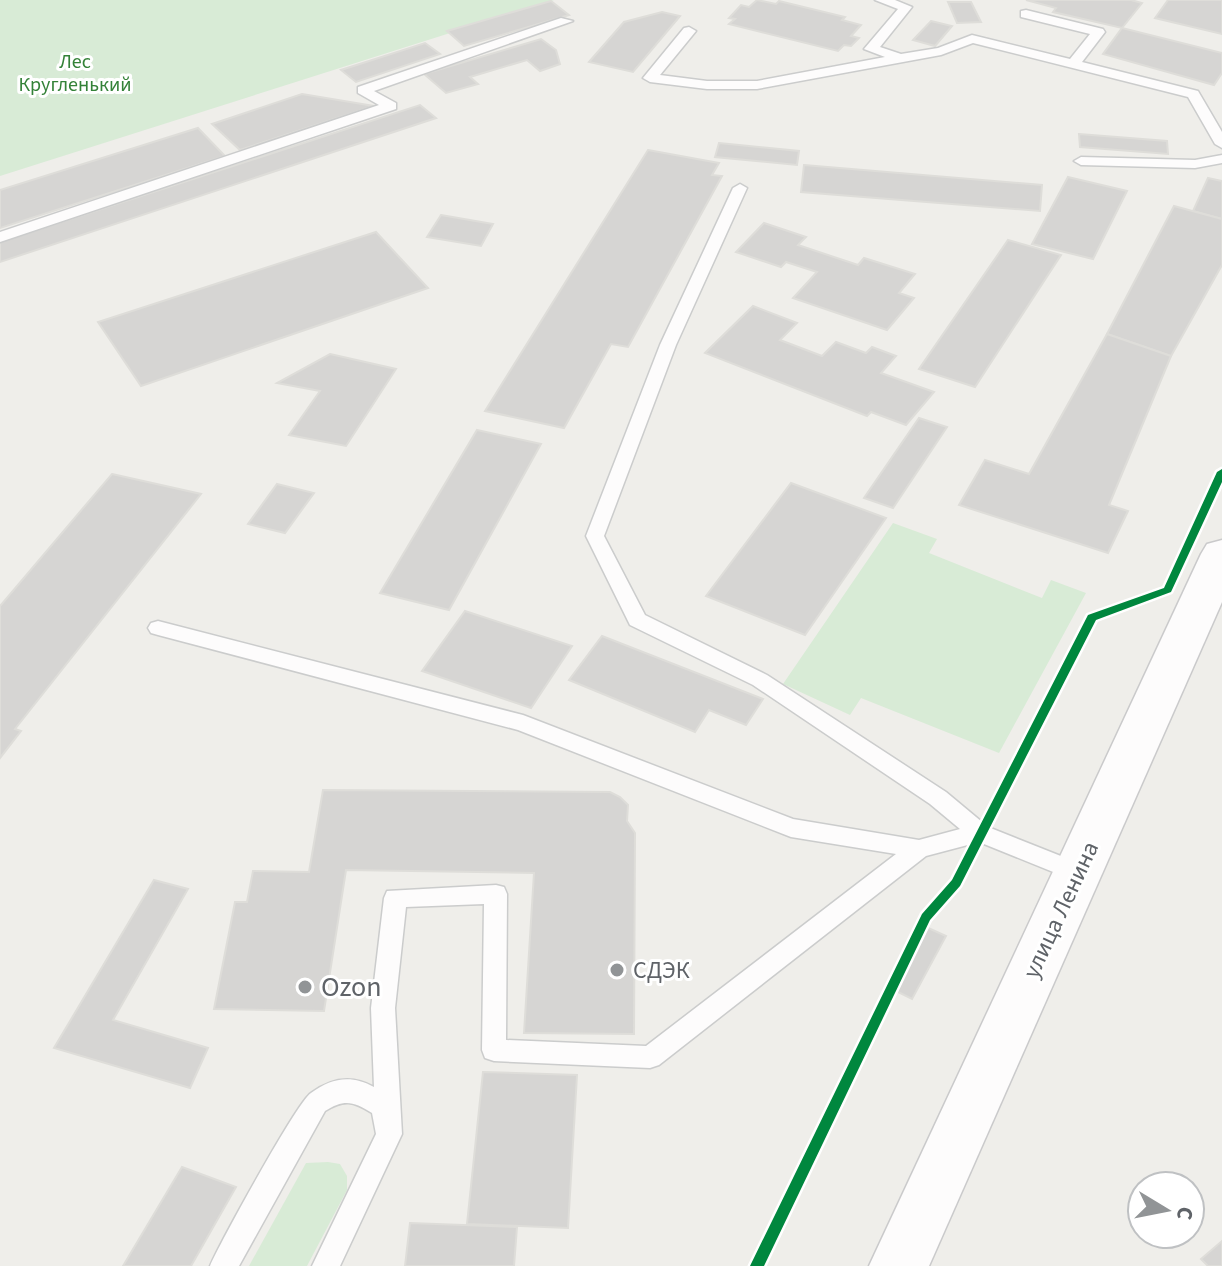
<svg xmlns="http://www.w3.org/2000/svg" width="1222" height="1266" viewBox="0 0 1222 1266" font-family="'Source Sans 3',sans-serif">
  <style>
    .green { fill: #d8ebd6 }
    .building { fill: #d6d5d3; stroke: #deddd9; stroke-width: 2 }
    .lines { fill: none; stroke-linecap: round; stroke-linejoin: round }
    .service-casing { stroke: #cbcccc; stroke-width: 3 }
    .secondary-casing { stroke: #cacacb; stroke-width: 3 }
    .service { fill: #fdfcfc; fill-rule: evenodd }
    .secondary { fill: #fdfcfc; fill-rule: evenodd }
    .cycleway-casing { stroke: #fff; stroke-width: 5 }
    .cycleway { fill: #00873e; fill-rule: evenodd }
    .poi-dot { fill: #919496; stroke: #fff; stroke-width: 3 }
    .labels { text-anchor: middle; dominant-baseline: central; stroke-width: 6; stroke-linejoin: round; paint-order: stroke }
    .far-park-label { font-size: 20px; fill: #348238; stroke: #fff }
    .street-label { font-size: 24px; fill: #5f6368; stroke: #fff }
    .poi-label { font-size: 24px; fill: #5f6368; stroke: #fff; text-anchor: start }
    .near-poi-label { font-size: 28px; fill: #5f6368; stroke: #fff; text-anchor: start }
  </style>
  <rect width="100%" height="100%" fill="#efeeea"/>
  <g class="green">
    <polygon points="0,0 554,0 0,176"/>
    <polygon points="893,523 937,539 929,553 1042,598 1051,580 1086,593 999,753 861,698 850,715 783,684"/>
    <polygon points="328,1162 340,1164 347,1176 347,1190 307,1266 249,1266 306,1163"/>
  </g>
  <g class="building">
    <polygon points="757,0 776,4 779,1 845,17 842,20 861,25 851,36 859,38 851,46 844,45 838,51 729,24 735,19 729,18 741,5 749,7"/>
    <polygon points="1026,0 1131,0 1142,3 1122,28 1053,12 1056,8"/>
    <polygon points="1168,0 1222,0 1222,34 1155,18"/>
    <polygon points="551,1 569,15 464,46 447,31"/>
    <polygon points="948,2 971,2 981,22 957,23"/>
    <polygon points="662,12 680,16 633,72 589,62 624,22"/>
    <polygon points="931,21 952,26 935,46 913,40"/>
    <polygon points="1122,28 1222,53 1222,73 1214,85 1103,54"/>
    <polygon points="541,39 556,50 560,64 540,71 527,60 470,77 478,84 446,93 424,74"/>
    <polygon points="425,43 440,54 356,82 341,70"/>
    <polygon points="302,94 374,106 240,150 212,124"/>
    <polygon points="420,105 436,118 0,262 0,242"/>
    <polygon points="198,128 225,156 0,228 0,190"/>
    <polygon points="1079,134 1167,141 1168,154 1080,147"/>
    <polygon points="719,143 799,151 797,165 715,157"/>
    <polygon points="648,150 719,163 712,175 722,176 628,347 611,344 564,428 485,411"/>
    <polygon points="804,165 1042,185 1040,211 801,192"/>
    <polygon points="1068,177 1127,191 1093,259 1032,244"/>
    <polygon points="1208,178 1222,181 1222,219 1193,211"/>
    <polygon points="1174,206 1222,219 1222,265 1171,356 1107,334"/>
    <polygon points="441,215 493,224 481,246 427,237"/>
    <polygon points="764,223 806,237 798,245 858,265 864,258 915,274 899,293 914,298 887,330 793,298 817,272 786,262 781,267 736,252"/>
    <polygon points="376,232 428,288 141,386 98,322"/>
    <polygon points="1008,240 1061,255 975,387 919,369"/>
    <polygon points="753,306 797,323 780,340 822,356 836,342 866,353 872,347 896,356 881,373 934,392 906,425 871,412 867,416 705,353"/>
    <polygon points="1107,334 1171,356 1109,505 1128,511 1108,553 959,505 985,460 1029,474"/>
    <polygon points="330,354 396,369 346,446 289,435 320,391 277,383"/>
    <polygon points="919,418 947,427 893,508 864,498"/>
    <polygon points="477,430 541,444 449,610 380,593"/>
    <polygon points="112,474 201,494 15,729 21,731 0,758 0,606"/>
    <polygon points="791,483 886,518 805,635 706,596"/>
    <polygon points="277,484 314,493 285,533 248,524"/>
    <polygon points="465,611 572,646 531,708 422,671"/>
    <polygon points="602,636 763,699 746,725 709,710 695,732 569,680"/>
    <polygon points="323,790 610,792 620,797 628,805 627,821 635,833 634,1034 524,1033 534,873 346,870 324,1011 214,1009 235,902 247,902 253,871 309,872"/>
    <polygon points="154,880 188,889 113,1020 208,1048 190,1088 54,1048"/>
    <polygon points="926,927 946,936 912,999 892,989"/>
    <polygon points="483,1072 577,1075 568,1228 467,1224"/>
    <polygon points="182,1167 236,1187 191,1266 123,1266"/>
    <polygon points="410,1223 517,1227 514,1266 405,1266"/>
    <polygon points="1222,1241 1222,1266 1208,1266 1201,1259"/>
  </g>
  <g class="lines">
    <g class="service-casing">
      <g id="service">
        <polygon points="875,0 895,0 912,7 880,47 901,54 938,48 972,35 1070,59 1090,34 1021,17 1021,11 1026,10 1103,29 1105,32 1082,62 1198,91 1222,132 1222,148 1215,144 1188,97 973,43 941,55 757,89 707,89 650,82 643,78 684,28 689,27 696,31 660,75 707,81 757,81 885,57 864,49 898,9"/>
        <polygon points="561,18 573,21 374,91 396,103 396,109 0,242 0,232 379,105 358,93 358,87"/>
        <polygon points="1222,155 1222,163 1195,168 1081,165 1074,161 1081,157 1195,160"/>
        <path d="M740,184L747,188L676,345L604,536L645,615L767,675L946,792L988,827L1086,866L1089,873L1086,880L1078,882L979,842L926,856L659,1065L650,1068L494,1061L485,1058L482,1050L484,904L406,907L395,1008L402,1134L340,1266H312L376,1134L372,1113C353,1101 344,1099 325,1111L239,1266H210C220,1243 297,1102 311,1093C331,1078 351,1074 374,1087L371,1008L384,898L387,891L496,885L504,887L507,894L506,1040L646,1046L896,854L791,837L518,730L158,635L151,633L148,628L151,623L158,621L523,715L793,819L919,840L960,829L930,804L753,685L630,625L586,536L660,345L733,188Z"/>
      </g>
    </g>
    <g class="secondary-casing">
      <polygon id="secondary" points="1222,540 1222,602 929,1266 869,1266 1201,554 1207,544"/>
    </g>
    <use href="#service" class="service"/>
    <use href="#secondary" class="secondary"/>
    <g class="cycleway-casing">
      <polygon id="cycleway" points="1222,469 1222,482 1171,592 1096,620 960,886 930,920 764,1266 750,1266 922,914 952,880 1088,615 1164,588 1217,472"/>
    </g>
    <use href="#cycleway" class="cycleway"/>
  </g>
  <g class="poi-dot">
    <circle cx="617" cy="970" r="8"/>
    <circle cx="305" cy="987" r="8"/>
  </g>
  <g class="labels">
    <g class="far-park-label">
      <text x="75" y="62">Лес<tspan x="75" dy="23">Кругленький</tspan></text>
    </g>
    <g class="street-label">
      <text transform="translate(1061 910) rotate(-65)">улица Ленина</text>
    </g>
    <g class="poi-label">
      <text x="633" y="970">СДЭК</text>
    </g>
    <g class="near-poi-label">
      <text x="321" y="987">Ozon</text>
    </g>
  </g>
  <g transform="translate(1166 1210) rotate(100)"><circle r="38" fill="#ffffff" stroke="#bfc1c3" stroke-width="2"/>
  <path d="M0-6L14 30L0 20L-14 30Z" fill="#919496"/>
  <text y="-12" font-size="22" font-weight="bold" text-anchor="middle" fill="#5f6368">С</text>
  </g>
</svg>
